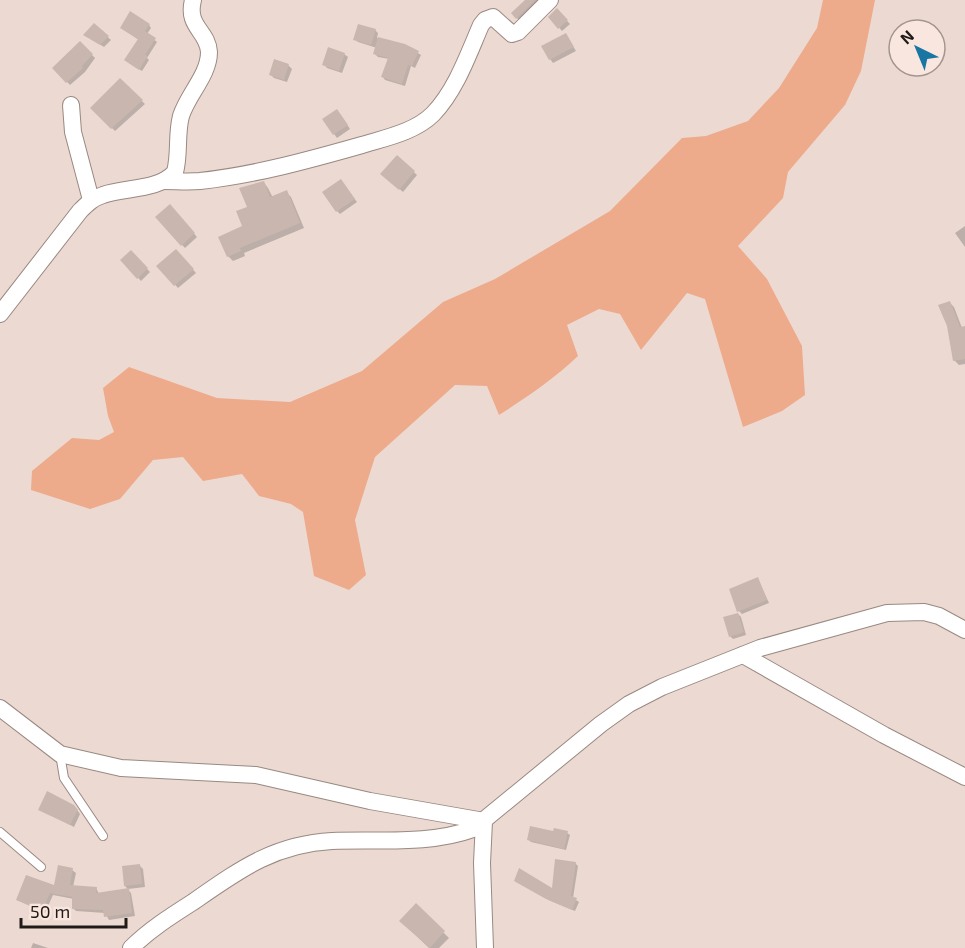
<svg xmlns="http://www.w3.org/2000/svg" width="965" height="948" viewBox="0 0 965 948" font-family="'Exo 2',sans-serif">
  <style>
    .green { fill: #edab8b }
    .shadow { fill: #0003 }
    .building { fill: #c9b7af }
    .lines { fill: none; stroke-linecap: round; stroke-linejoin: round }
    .service-casing { stroke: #998981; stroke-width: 10 }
    .minor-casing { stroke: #998981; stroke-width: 18 }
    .service { stroke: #fff; stroke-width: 8 }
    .minor { stroke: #fff; stroke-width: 16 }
  </style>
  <rect width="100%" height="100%" fill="#ecdad2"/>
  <path class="green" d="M823,0H875L861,71L845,105L788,172L783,198L738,246L767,279L802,346L805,395L782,411L743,427L705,299L687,293L641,350L620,314L599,309L567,325L578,356C554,379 527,397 499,415L487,386L455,385L375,457L355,520L366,575L349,590L314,576L303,512L291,504L259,496L242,474L203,481L183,457L153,460L120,499L90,509L31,490L32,471L72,438L99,440L114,432L108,416L103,388L129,367L217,398L290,402L362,371L443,302L495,279L610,211L682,138L706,136L748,121L779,88L817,28Z"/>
  <g class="shadow">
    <polygon points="527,0 541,0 520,21 513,14"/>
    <polygon points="557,10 570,24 562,31 550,17"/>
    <polygon points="94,25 111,40 104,47 88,37"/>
    <polygon points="149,25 151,28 147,34 157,42 147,58 149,60 142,71 129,63 139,40 124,30"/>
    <polygon points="375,30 378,33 377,38 405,45 421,55 415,68 411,66 405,86 385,80 383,77 389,59 378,57 375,54 377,48 358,42 355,39"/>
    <polygon points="566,35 576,51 553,63 550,59"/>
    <polygon points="80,43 95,58 85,72 70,85 54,68"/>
    <polygon points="344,54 348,57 342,73 327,68 324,64"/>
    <polygon points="275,61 289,66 292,69 287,82 274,78 271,75"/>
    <polygon points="120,81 145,104 115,131 92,108"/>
    <polygon points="340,114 350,129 337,138 324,120"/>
    <polygon points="397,157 417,175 403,192 382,174"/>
    <polygon points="264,183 268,188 273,198 286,192 291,197 304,228 244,253 245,256 233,261 228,256 244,227 249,208"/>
    <polygon points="343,184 357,202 340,214 337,211"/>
    <polygon points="170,206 197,237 185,248 157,218"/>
    <polygon points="965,226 965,247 955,233"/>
    <polygon points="176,251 196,273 178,288 158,266"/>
    <polygon points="131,252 150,272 141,281 122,260"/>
    <polygon points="949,302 954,307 962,328 965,327 965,364 959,365 954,360"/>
    <polygon points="758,579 769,603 742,614 739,611"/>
    <polygon points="738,614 741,617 746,635 733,639 730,636"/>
    <polygon points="40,809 77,810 80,814 74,827"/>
    <polygon points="567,833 570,835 566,850 531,842 528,839"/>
    <polygon points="575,863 578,866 573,898 579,902 575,911 551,901 516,881 553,891"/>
    <polygon points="140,866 143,869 145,887 128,889 125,886"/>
    <polygon points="72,870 76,873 73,887 96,888 99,894 128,890 131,893 135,916 109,920 105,913 76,911 73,908 74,899 53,895 45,913 18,900 55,887"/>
    <polygon points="416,906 449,938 439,948 429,948 401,921"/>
    <polygon points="33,943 48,948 31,948"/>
  </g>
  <g class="building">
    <polygon points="525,0 535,0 516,19 511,13"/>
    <polygon points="557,8 568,20 558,29 548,17"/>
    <polygon points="130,11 150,24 145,31 156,38 145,55 148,56 139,70 124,60 138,39 120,28"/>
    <polygon points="94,23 109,36 100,45 83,35"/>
    <polygon points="358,24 376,29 371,45 353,40"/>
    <polygon points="566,33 574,47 549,60 541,46"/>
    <polygon points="378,37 405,44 419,51 412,66 408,65 402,84 381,77 388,58 373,54"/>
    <polygon points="80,41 93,54 82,66 83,68 66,83 52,68"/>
    <polygon points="328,47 345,53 339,71 322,65"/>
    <polygon points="274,59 289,64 284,80 269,75"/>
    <polygon points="120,78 143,100 111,129 90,108"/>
    <polygon points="337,109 348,125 333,135 322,119"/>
    <polygon points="397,155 415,171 399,190 380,174"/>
    <polygon points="341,179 355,199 336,212 322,192"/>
    <polygon points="264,181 270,197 287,190 300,223 240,248 241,251 227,257 218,237 242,226 236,211 247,207 239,188"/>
    <polygon points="170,204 195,233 181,246 155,217"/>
    <polygon points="176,249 194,269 174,286 156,266"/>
    <polygon points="131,250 148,268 137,279 120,260"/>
    <polygon points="950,301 960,327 965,326 965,359 953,361 947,326 938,305"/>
    <polygon points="758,577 767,600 737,612 729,589"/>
    <polygon points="738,613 744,632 729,637 723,617"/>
    <polygon points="47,791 74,805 78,810 70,825 38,810"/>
    <polygon points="530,826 553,831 554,828 568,831 564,849 527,840"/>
    <polygon points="555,859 576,862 571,896 577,898 572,910 546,899 514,881 519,868 552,888"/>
    <polygon points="140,864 142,884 124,886 122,866"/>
    <polygon points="58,865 73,868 70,885 97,887 96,893 129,888 132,913 104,917 103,910 72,909 72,897 50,893 42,911 16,900 26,875 54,885"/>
    <polygon points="416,903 445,931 430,948 399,921"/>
  </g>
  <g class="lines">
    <g class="service-casing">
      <g id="service">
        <polyline points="60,754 64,778 103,836"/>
        <polyline points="0,832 41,867"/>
      </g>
    </g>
    <g class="minor-casing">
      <g id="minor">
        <polyline points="71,105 73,132 91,200"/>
        <path d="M164,181C176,181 188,182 200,181C255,175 309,160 362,145C385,138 415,132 433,114C456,90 468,55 481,25L485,20L493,17L512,34L518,32L550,0"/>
        <path d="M0,314L80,211C87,204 93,198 103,195C125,187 158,191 175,172C180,154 176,135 181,116C188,94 209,75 209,52C208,31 186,27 193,0"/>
        <polyline points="743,655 884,735 965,777"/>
        <polyline points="0,708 60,754 121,768 256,775 370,801 484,821 482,863 485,948"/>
        <path d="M131,948C149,930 171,916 193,902C239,870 274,844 332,841C378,839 429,845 473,829L601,724L629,704L662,687L760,648L887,613L924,612L939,616L965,630"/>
      </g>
    </g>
    <use href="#service" class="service"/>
    <use href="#minor" class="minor"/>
  </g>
  <g transform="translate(917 48) rotate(317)"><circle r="28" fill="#f9e7df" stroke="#a2958f" stroke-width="1.5"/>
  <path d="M0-4.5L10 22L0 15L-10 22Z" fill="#1976a3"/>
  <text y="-9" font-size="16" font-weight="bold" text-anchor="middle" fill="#201a17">N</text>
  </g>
  <path d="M21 918v9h105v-9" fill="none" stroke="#201a17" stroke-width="3"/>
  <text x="30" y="918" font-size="18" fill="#201a17" stroke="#f9e7df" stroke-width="4.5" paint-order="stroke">50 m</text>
</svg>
